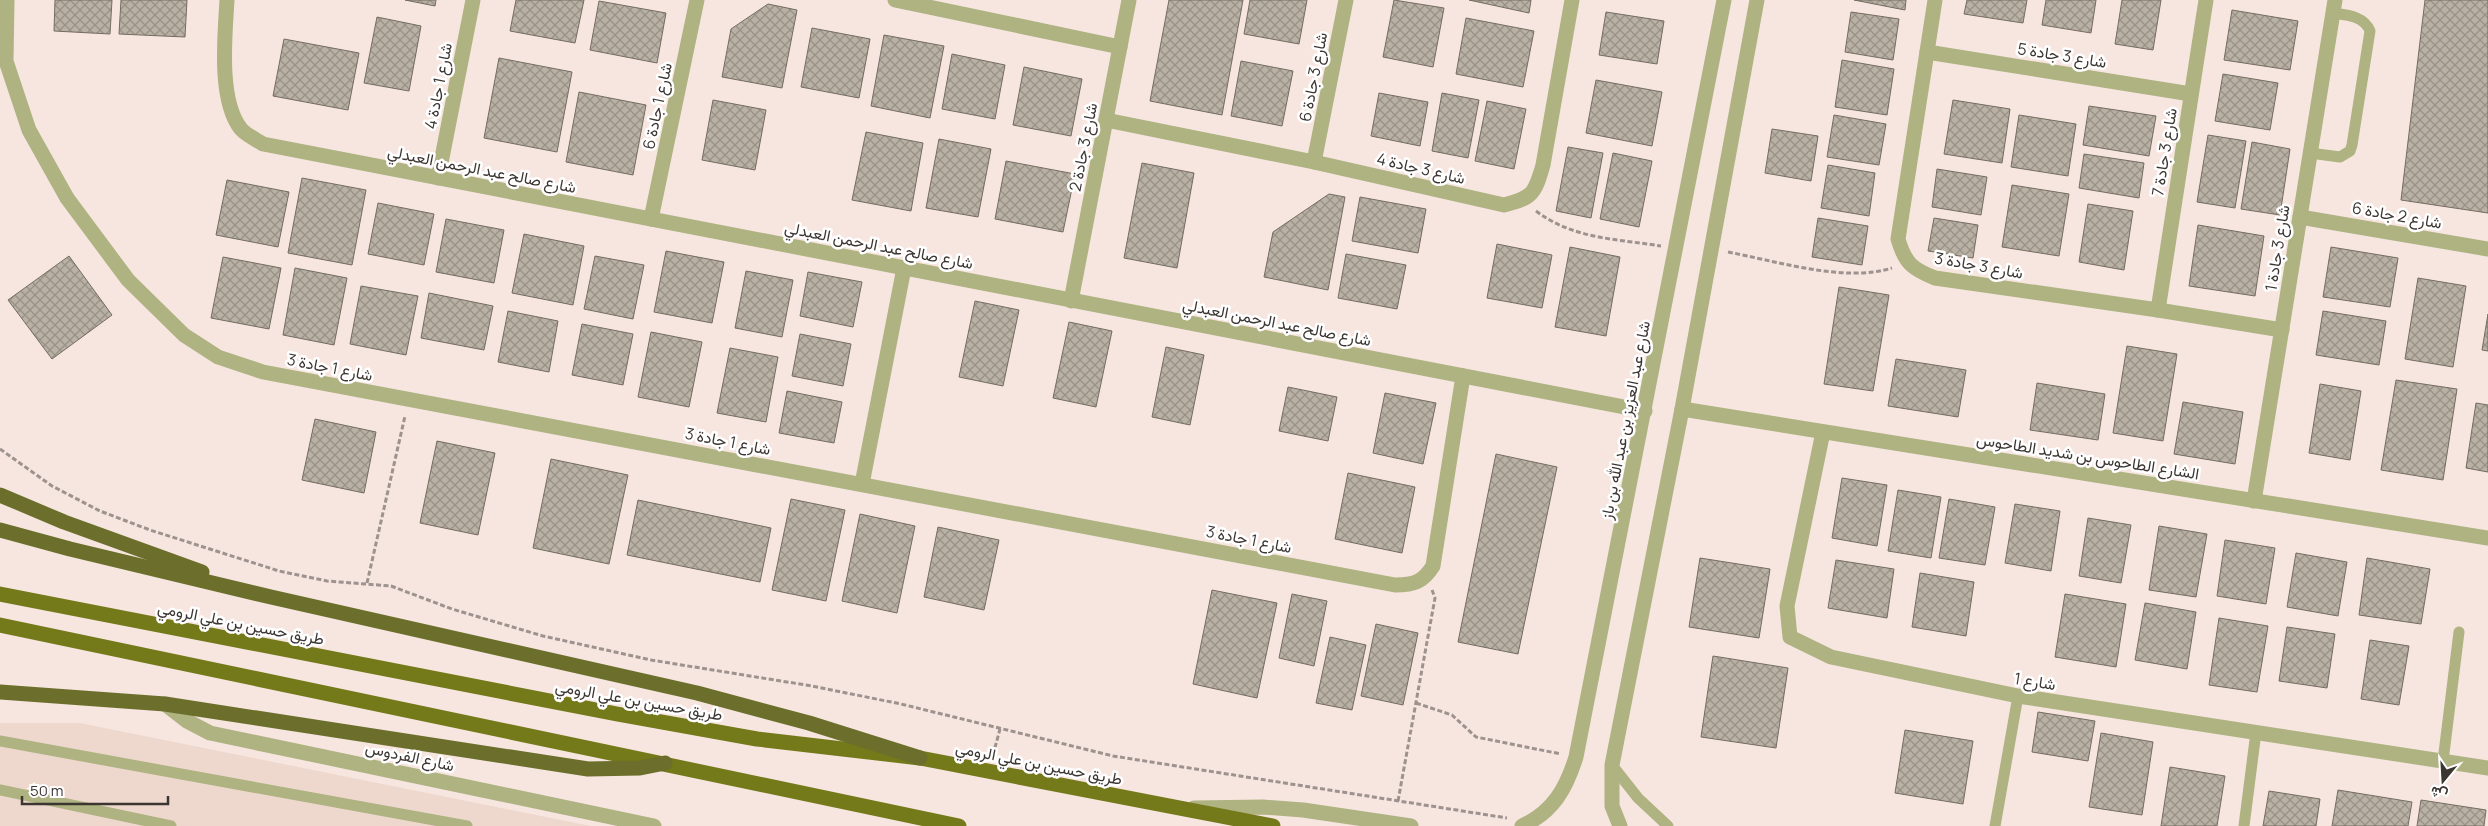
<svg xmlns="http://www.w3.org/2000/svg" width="2488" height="826" viewBox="0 0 2488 826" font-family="Manrope,Vazirmatn,sans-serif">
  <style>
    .education { fill: #eed8cd }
    .building { fill: url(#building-cross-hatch); stroke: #746c61 }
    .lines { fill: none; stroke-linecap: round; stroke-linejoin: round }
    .path { stroke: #9e928e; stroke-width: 3; stroke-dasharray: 5 2.5; stroke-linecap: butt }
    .service { stroke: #aeb381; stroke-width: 11 }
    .minor { stroke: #aeb381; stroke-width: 15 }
    .tertiary { stroke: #aeb381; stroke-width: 15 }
    .trunk { stroke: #747919; stroke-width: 15 }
    .motorway { stroke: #6b6f2b; stroke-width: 15 }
    .labels { text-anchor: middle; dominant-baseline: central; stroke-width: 5; stroke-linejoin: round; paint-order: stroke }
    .street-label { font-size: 16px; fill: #3c3633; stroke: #fff }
  </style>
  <defs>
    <pattern id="building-cross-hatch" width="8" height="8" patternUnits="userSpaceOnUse" patternTransform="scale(1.25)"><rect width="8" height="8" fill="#bab1a5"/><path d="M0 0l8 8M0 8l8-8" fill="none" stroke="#989187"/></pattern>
  </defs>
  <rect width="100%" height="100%" fill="#f7e6e0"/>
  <polygon class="education" points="0,723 80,723 591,826 0,826"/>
  <g class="building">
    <polygon points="55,0 112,0 110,34 54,31"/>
    <polygon points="121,0 187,0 185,37 119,34"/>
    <polygon points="405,0 436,0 435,6"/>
    <polygon points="516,0 584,0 575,43 510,31"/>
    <polygon points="1169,0 1243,0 1222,115 1150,101"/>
    <polygon points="1250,0 1307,0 1299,44 1244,34"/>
    <polygon points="1394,0 1444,8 1433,67 1383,57"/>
    <polygon points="1469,0 1531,0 1529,13"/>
    <polygon points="1854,0 1906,0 1905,10"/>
    <polygon points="1967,0 2027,0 2023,23 1964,14"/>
    <polygon points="2046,0 2096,0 2091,33 2042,25"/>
    <polygon points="2122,0 2161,0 2153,50 2115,44"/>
    <polygon points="2425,0 2488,0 2488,213 2401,200"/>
    <polygon points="599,1 666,13 657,63 590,50"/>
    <polygon points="768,4 797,10 782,88 722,77 731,29"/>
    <polygon points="2232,10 2298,21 2290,70 2224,60"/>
    <polygon points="1606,12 1664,21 1657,64 1599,55"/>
    <polygon points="1851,12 1899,19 1893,60 1845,52"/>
    <polygon points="377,17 421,26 409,91 364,83"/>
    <polygon points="1466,18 1534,31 1523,87 1456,74"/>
    <polygon points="812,28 870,39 859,98 801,87"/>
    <polygon points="884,35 944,46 930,118 871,106"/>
    <polygon points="284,39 359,53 348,110 273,96"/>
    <polygon points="952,54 1005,65 995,119 942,109"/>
    <polygon points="499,58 572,72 557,152 484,138"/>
    <polygon points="1842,60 1894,69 1887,115 1835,107"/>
    <polygon points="1241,61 1293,71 1282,126 1231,116"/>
    <polygon points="1024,67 1082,79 1071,136 1013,125"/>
    <polygon points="2223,74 2278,83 2270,130 2215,121"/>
    <polygon points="1596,80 1662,92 1652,146 1586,133"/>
    <polygon points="579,92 646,105 633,175 566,162"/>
    <polygon points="1379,93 1428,102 1420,146 1371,136"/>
    <polygon points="1442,93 1479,100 1468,158 1432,151"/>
    <polygon points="713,100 766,110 755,170 702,160"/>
    <polygon points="1953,100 2010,109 2002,163 1944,154"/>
    <polygon points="1487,101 1526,109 1514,169 1475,161"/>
    <polygon points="2089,106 2156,116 2149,156 2083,145"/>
    <polygon points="1834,115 1886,124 1879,165 1827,157"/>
    <polygon points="2019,115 2076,124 2068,176 2011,167"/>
    <polygon points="1772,129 1818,136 1811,181 1765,173"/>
    <polygon points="866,132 923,143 911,211 852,200"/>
    <polygon points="2208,135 2246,141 2235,208 2197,202"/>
    <polygon points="939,139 991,149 978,217 926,208"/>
    <polygon points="2252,142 2290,149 2280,215 2241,209"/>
    <polygon points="1568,147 1603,153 1591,218 1556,211"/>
    <polygon points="1613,153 1652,161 1639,227 1600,219"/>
    <polygon points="2084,154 2144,163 2139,198 2079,188"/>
    <polygon points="1006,161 1075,174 1063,232 995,219"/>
    <polygon points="1142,163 1194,173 1177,268 1124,258"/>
    <polygon points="1828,165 1875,173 1869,216 1821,208"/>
    <polygon points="1937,169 1987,177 1981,215 1932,207"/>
    <polygon points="302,178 366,190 352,265 288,253"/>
    <polygon points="227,180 289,192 278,247 216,235"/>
    <polygon points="2012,185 2069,194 2059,256 2002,247"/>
    <polygon points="1329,194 1345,197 1328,290 1264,277 1273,232"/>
    <polygon points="1360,197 1426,209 1418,253 1352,241"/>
    <polygon points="378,203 434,214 424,265 368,254"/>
    <polygon points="2088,204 2133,211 2124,270 2079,262"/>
    <polygon points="1818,218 1868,226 1862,265 1812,257"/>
    <polygon points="1934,218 1978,225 1973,258 1928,251"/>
    <polygon points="446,219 504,230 494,283 436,272"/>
    <polygon points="2198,225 2264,236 2255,296 2189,286"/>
    <polygon points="524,234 584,246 573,305 512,293"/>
    <polygon points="1497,244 1552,255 1542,308 1487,298"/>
    <polygon points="1570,247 1620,257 1606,336 1555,327"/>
    <polygon points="2331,247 2398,258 2390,307 2323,297"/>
    <polygon points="666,251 724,262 712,323 654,312"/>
    <polygon points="1346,254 1406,265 1397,309 1338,298"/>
    <polygon points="69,256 112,315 52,359 8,300"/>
    <polygon points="595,256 644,265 633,319 584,309"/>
    <polygon points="223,257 281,268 269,329 211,318"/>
    <polygon points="295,268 347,278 334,345 283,335"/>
    <polygon points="746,271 793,280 782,337 735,328"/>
    <polygon points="808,272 862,282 853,327 800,316"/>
    <polygon points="2418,278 2466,286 2453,367 2405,359"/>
    <polygon points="361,286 418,296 406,355 350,344"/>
    <polygon points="1839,287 1889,295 1873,391 1824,384"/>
    <polygon points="429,293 493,306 484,350 421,338"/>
    <polygon points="975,301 1019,310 1003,386 959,377"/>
    <polygon points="508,311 558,321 549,372 498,362"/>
    <polygon points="2323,311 2386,321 2379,365 2316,355"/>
    <polygon points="2488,314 2488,351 2482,350"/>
    <polygon points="1069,322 1112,331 1096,407 1053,398"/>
    <polygon points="582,324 633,334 623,385 572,375"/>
    <polygon points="651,332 702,342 689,407 638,397"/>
    <polygon points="800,334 851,344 843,386 792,376"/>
    <polygon points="2127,346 2177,354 2163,441 2113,433"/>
    <polygon points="1166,347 1204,355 1190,425 1152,417"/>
    <polygon points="730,348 778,357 766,422 717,413"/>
    <polygon points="1896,359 1966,370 1958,417 1888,406"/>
    <polygon points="2396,380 2457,389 2443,480 2381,470"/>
    <polygon points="2037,383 2105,394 2098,440 2030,430"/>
    <polygon points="2320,384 2361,391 2350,460 2309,453"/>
    <polygon points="1288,387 1337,397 1328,441 1279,431"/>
    <polygon points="787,391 842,402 834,443 779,433"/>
    <polygon points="1385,393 1436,403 1423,464 1373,453"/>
    <polygon points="2183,402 2243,412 2235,464 2174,454"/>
    <polygon points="2476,403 2488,405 2488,472 2466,468"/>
    <polygon points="315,419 376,432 364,493 302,480"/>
    <polygon points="437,441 495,453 478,535 420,523"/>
    <polygon points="1496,454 1557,467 1518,654 1458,642"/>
    <polygon points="551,459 628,475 609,564 533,548"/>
    <polygon points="1348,473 1415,487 1402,553 1335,539"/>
    <polygon points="1842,478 1887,485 1877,546 1832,538"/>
    <polygon points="1898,490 1941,497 1931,558 1888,551"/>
    <polygon points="791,499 845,510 826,601 772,590"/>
    <polygon points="1949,499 1995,507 1985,565 1939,558"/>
    <polygon points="638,500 771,528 760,582 627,555"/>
    <polygon points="2015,504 2060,511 2051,571 2005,563"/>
    <polygon points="860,514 915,526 897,613 842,601"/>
    <polygon points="2088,518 2131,525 2121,583 2079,576"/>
    <polygon points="2159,526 2207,534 2196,597 2149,590"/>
    <polygon points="938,527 999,540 984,610 924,597"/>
    <polygon points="2225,540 2275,548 2266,604 2217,596"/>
    <polygon points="2296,553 2347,562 2338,616 2287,607"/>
    <polygon points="1700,558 1770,569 1759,638 1689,627"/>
    <polygon points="2367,558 2430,569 2421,624 2359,615"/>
    <polygon points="1836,560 1894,569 1887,618 1828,608"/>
    <polygon points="1920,573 1974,582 1966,636 1912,627"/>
    <polygon points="1212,590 1277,603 1257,698 1193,684"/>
    <polygon points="1292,594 1327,601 1314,666 1279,658"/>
    <polygon points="2065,594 2126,604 2116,667 2055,657"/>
    <polygon points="2145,603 2196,612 2187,669 2135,660"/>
    <polygon points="2219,618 2268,626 2257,692 2209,685"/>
    <polygon points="1376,624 1418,633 1403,705 1361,696"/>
    <polygon points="2287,627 2335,634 2327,688 2279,681"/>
    <polygon points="1330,637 1366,645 1352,710 1316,703"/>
    <polygon points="2370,640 2409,646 2399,705 2361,699"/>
    <polygon points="1713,656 1788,668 1776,748 1701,737"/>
    <polygon points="2038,712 2095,721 2088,761 2032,752"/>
    <polygon points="1905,730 1973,741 1963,804 1895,793"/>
    <polygon points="2101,733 2153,742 2142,815 2089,807"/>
    <polygon points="2170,767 2225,776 2217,826 2161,826"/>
    <polygon points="2338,790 2412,802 2408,826 2332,826"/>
    <polygon points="2269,791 2320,799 2316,826 2263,826"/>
    <polygon points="2421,800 2486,810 2484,826 2417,826"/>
  </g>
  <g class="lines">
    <g class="path">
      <path d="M1536,211C1573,239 1617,239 1661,246"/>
      <path d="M1728,252C1776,261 1845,283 1892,268"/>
      <polyline points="0,449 52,486 100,511 150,530 279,571 327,581 391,586 452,609 543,636 651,660 812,686 901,704 1113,756 1507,818"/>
      <polyline points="367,583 405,416"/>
      <polyline points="1416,703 1452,715 1476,737 1561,754"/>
      <polyline points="993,755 1000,729"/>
      <polyline points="1398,801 1435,598 1432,590"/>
    </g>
    <g class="service">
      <path d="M2310,153L2340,157L2350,151L2352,145L2370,31C2364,16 2347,15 2333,13"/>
      <polyline points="0,741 467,826"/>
      <polyline points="2443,761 2459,632"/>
      <polyline points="1612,765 1638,798 1668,826"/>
      <polyline points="0,790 171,826"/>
      <polyline points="1995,826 2018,696"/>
      <polyline points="2244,826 2256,732"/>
    </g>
    <g class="minor">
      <path d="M7,0L6,61L29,130L67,198L128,280L184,335L218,357L263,372L1395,585C1414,585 1423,582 1433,566L1463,376"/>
      <path d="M227,0C225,35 218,100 241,129C246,135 257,140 263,144L1645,411"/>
      <polyline points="895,0 1120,47"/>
      <path d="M1935,0L1898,239C1905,263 1912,269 1935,278L2158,310L2282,330"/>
      <polyline points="1927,52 2191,94"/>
      <path d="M1106,120L1314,162L1504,205C1533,198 1535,193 1543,165L1572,0"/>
      <polyline points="1314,162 1346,0"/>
      <polyline points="438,178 473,0"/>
      <polyline points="2300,217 2488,249"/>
      <polyline points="651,219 697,0"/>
      <polyline points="1071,301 1129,0"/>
      <polyline points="2158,310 2206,0"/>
      <polyline points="1682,409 2488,538"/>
      <polyline points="1823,432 1787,606 1790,637 1831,657 2018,696 2488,768"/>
      <polyline points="862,484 904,268"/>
      <polyline points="2254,501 2335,0"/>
    </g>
    <g class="tertiary">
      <polyline points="165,704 187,721 210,733 654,826"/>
      <polyline points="1194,808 1263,807 1303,810 1411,826"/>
      <path d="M1522,826C1553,812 1566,789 1576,757L1724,0"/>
      <polyline points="1620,826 1612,806 1612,765 1682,409 1757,0"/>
    </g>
    <g class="trunk">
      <polyline points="0,594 617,714 757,739 920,758 1273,826"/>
      <polyline points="0,625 959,826"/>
    </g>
    <g class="motorway">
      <polyline points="0,495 64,522 202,572"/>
      <polyline points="0,530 70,549 271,597 697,693 809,723 920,758"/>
      <polyline points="0,692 165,704 588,769 640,768 665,763"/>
    </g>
  </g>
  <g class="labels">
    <g class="street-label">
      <text transform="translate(2062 55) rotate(9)">شارع 3 جادة 5</text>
      <text transform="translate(1313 77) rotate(-79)">شارع 3 جادة 6</text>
      <text transform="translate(438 86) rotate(-79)">شارع 1 جادة 4</text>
      <text transform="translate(657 106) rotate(-78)">شارع 1 جادة 6</text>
      <text transform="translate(1083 147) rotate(-79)">شارع 3 جادة 2</text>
      <text transform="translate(2164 152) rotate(-81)">شارع 3 جادة 7</text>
      <text transform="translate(1421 168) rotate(13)">شارع 3 جادة 4</text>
      <text transform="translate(482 169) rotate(11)">شارع صالح عبد الرحمن العبدلي</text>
      <text transform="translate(2397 215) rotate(10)">شارع 2 جادة 6</text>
      <text transform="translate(879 245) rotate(11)">شارع صالح عبد الرحمن العبدلي</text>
      <text transform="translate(2277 248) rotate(-81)">شارع 3 جادة 1</text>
      <text transform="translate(1979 265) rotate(10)">شارع 3 جادة 3</text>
      <text transform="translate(1277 322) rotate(11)">شارع صالح عبد الرحمن العبدلي</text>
      <text transform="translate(330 367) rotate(11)">شارع 1 جادة 3</text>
      <text transform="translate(1625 420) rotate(-79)">شارع عبد العزيز بن عبد الله بن باز</text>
      <text transform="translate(728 441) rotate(11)">شارع 1 جادة 3</text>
      <text transform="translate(2088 456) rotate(9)">الشارع الطاحوس بن شديد الطاحوس</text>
      <text transform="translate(1249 539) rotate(11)">شارع 1 جادة 3</text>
      <text transform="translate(241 623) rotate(11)">طريق حسين بن علي الرومي</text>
      <text transform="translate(2035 681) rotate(9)">شارع 1</text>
      <text transform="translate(639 700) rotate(10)">طريق حسين بن علي الرومي</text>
      <text transform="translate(410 756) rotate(12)">شارع الفردوس</text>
      <text transform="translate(1039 763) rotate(11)">طريق حسين بن علي الرومي</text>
    </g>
  </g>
  <g transform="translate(2443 781) rotate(198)" stroke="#ffffff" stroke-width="4" paint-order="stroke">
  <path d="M0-4L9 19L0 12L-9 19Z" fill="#3c3633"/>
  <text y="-8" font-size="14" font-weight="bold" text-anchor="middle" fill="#3c3633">ش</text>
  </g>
  <path d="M22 796v8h146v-8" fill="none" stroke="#3c3633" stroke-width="2.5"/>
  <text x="30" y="796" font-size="15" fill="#3c3633" stroke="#ffffff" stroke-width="4" paint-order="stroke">50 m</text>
</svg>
